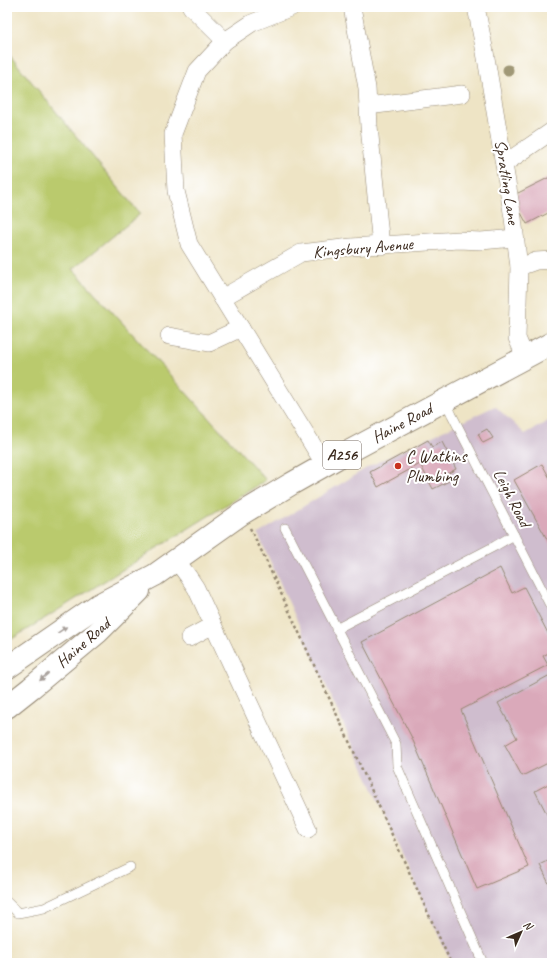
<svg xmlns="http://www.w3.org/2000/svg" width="559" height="970" viewBox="0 0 559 970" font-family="Caveat,sans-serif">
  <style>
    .industrial { fill: #cfbdce }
    .green { fill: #baca6d; stroke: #7a7a46 }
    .building { fill: #daa9ba }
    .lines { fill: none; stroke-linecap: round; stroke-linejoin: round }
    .lane-casing { stroke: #948772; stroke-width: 10 }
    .street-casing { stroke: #948772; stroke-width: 18 }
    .primary-casing { stroke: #948772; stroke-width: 24 }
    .path { stroke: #948772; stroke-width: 2.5; stroke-dasharray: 3 3; stroke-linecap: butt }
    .lane { stroke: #fff; stroke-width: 9 }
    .street { stroke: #fff; stroke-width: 17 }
    .primary { stroke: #fff; stroke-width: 22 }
    .tree { fill: #a09876 }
    .oneway { fill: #a79f9a }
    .poi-dot { fill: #c8321e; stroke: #fff; stroke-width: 1.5 }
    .labels { text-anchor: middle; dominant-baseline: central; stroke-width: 4; stroke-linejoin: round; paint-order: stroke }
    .shield { fill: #fff; stroke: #766a62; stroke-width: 1 }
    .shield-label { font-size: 16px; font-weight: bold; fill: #3b2a1e }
    .street-label { font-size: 17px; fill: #3b2a1e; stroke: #fff }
    .poi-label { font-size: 17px; fill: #3b2a1e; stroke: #fff; text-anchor: start }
  </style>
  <rect width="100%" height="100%" fill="#fff"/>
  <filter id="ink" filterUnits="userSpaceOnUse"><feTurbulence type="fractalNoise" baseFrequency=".025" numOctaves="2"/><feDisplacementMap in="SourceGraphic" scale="8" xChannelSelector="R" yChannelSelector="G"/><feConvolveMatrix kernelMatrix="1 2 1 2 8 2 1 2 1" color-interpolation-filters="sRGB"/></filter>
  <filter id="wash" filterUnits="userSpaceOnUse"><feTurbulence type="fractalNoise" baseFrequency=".012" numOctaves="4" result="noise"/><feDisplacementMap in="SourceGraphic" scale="16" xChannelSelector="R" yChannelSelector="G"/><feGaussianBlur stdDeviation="0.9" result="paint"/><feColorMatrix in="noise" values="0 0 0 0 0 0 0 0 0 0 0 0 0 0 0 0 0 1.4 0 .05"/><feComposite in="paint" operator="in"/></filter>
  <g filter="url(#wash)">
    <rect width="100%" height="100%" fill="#eee4c5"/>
    <polygon class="industrial" points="495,406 525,434 552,419 552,963 451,963 258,534 370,466"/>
    <polygon class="green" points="7,52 140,214 73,269 266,480 7,642"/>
    <g id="blocks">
      <g class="building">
        <polygon points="552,176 552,211 527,224 512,196"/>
        <polygon points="552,267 552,279 547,269"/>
        <polygon points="487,429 493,438 483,443 478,434"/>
        <polygon points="428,440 432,447 442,442 456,469 445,475 449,481 433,489 420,464 378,487 370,472"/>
        <polygon points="542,464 552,482 552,548 514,480"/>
        <polygon points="500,568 512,593 524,587 552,641 552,651 543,656 548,665 461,710 529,867 477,889 411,736 362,642"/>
        <polygon points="552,674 552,761 522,776 505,745 517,738 498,703"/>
        <polygon points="552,782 552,824 535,791"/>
        <polygon points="552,859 552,890 540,865"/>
      </g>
    </g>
  </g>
  <g filter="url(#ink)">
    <use href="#blocks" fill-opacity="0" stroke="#948772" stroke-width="1"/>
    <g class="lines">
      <g class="lane-casing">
        <g id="lane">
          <polyline points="445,400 452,415 552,609"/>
          <polyline points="285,528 396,744 397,766 483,963"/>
          <polyline points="336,629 495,546 514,535"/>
          <polyline points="7,902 18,913 44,908 130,867"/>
        </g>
      </g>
      <g class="street-casing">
        <g id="street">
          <polyline points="191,7 225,41"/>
          <polyline points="292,7 252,23 225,41 197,71 173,134 176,191 189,244 325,465"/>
          <polyline points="352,7 367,88 369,126 381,246"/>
          <polyline points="476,7 485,52 513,218 519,267 517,338 525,357"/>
          <polyline points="368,106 462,94"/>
          <polyline points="504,164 552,131"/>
          <polyline points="519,267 536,261 552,260"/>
          <polyline points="222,298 301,253 351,247 459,240 481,241 515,238"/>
          <polyline points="169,336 209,343 241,328"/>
          <polyline points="176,560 188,576 196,588 213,625 308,829"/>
          <polyline points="189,638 213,625"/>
        </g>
      </g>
      <g class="primary-casing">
        <g id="primary">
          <polyline points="7,668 98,605 155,575 241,514 291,484 337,458 552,343"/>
          <polyline points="7,707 31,688 98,632 139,591"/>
        </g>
      </g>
      <polyline class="path" points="250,528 262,552 451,963"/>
      <use href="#lane" class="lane"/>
      <use href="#street" class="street"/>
      <use href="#primary" class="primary"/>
    </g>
    <circle class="tree" cx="508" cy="70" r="5.5"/>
    <defs><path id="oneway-solid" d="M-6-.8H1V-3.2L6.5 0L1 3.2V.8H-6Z"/></defs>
    <g class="oneway">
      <use href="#oneway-solid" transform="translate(62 630) rotate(-35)"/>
      <use href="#oneway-solid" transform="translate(44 677) rotate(140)"/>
    </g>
  </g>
  <circle class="poi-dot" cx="398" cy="466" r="4"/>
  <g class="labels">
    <rect class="shield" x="323" y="441" width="38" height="28" rx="3"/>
    <g class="shield-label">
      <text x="342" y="455">A256</text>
    </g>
    <g class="street-label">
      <text transform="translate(507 182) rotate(81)">Spratling Lane</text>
      <text transform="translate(363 248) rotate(-5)">Kingsbury Avenue</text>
      <text transform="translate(402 423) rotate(-28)">Haine Road</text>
      <text transform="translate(512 498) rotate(63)">Leigh Road</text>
      <text transform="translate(83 643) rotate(-41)">Haine Road</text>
    </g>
    <g class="poi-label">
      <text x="406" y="456">C Watkins<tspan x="406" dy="20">Plumbing</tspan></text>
    </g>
  </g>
  <rect width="559" height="970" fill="none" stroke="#fff" stroke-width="24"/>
  <g transform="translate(521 932) rotate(45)" stroke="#ffffff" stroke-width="3" paint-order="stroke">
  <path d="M0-3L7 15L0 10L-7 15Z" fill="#3b2a1e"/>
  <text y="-6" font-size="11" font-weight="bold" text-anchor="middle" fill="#3b2a1e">N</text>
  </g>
</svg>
